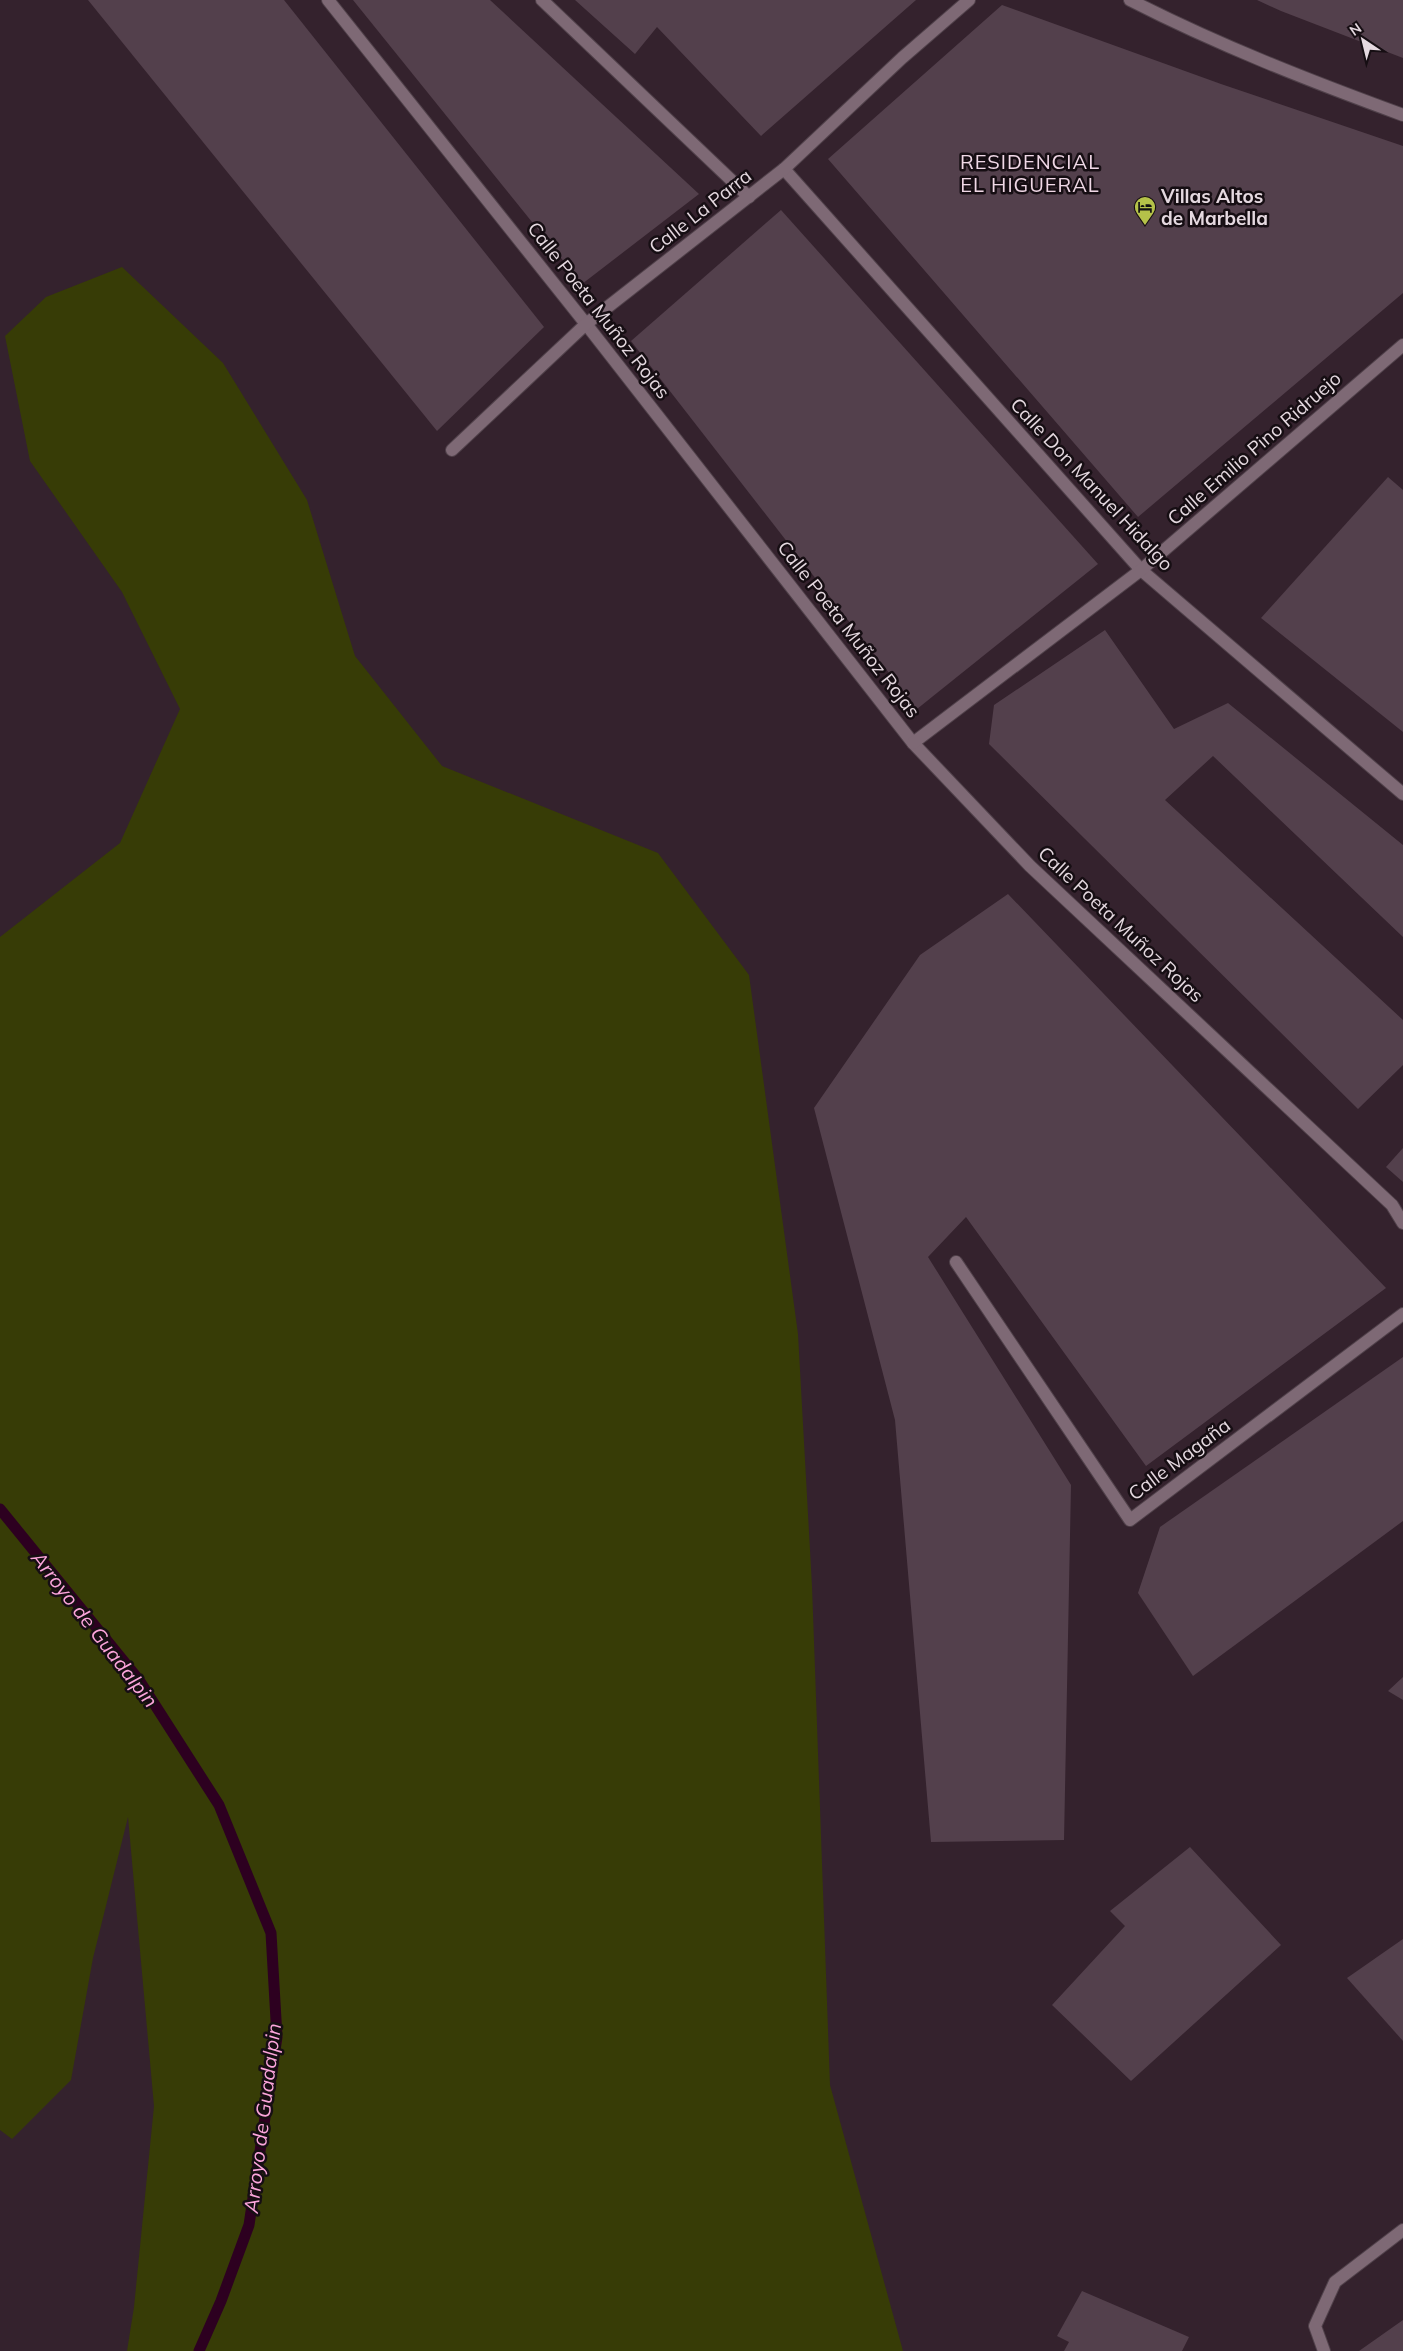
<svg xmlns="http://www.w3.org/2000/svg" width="1403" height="2351" viewBox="0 0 1403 2351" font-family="Mulish,sans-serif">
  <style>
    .green { fill: #373c06 }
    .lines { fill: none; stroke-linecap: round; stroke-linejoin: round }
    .stream { stroke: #2d0020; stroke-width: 11 }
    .building { fill: #53404c }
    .minor-casing { stroke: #50414a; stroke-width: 14 }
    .minor { stroke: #7e6975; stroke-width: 12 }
    .labels { text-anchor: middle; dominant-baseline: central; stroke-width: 5; stroke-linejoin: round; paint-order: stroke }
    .poi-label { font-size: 19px; font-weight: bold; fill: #e5d9e0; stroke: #160e13; text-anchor: start }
    .street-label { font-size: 19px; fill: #e5d9e0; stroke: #160e13 }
    .neighbourhood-label { font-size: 20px; letter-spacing: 1px; fill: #f0d8e6; stroke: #160e13 }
    .water-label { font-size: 20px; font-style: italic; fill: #fca5db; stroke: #160e13 }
  </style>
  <rect width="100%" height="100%" fill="#34222d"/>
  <polygon class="green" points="122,267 223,363 307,500 355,656 442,766 658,853 749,975 798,1334 812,1586 830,2085 903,2351 127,2351 134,2307 154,2106 128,1817 93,1958 71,2080 12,2139 0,2130 0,937 120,843 180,709 122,592 30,461 5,336 46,297"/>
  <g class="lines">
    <polyline class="stream" points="0,1509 139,1680 219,1805 271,1933 277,2037 249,2225 221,2301 199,2351"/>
  </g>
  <g class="building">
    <polygon points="88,0 284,0 544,327 437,431"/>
    <polygon points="353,0 490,0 699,194 582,284"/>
    <polygon points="575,0 916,0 761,136 657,27 635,54"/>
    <polygon points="1257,0 1403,0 1403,58 1281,11"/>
    <polygon points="1002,5 1221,84 1403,146 1403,293 1138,517 828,159"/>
    <polygon points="781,210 1098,564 917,709 631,341"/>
    <polygon points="1388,477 1403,490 1403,732 1261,618"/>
    <polygon points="1105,630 1174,729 1228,703 1403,845 1403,937 1213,756 1165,800 1403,1020 1403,1065 1358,1109 989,744 994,705"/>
    <polygon points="1008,894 1386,1288 1146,1466 966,1217 928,1257 1071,1485 1064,1840 931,1842 895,1420 814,1108 920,955"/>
    <polygon points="1403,1148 1403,1182 1386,1167"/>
    <polygon points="1403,1357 1403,1521 1193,1676 1138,1593 1160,1527"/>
    <polygon points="1403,1677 1403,1700 1388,1691"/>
    <polygon points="1190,1847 1281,1945 1131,2081 1052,2005 1125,1926 1110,1911"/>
    <polygon points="1403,1939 1403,2041 1347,1978"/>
    <polygon points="1082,2291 1189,2337 1182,2351 1064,2351 1069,2342 1057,2336"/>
    <polygon points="1403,2320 1403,2351 1359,2351"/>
  </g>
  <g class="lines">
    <g class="minor-casing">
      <g id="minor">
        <polyline points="328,0 586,324 913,743 1030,866 1392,1205 1403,1223"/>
        <polyline points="542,0 749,197"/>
        <path d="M1130,0C1218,45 1310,81 1403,115"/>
        <polyline points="784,169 1141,570 1403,794"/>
        <polyline points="452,450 586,324 784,169 902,58 969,0"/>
        <polyline points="913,743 1141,570 1403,345"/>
        <polyline points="956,1262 1130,1520 1403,1314"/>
        <polyline points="1324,2351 1315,2326 1335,2282 1403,2230"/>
      </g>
    </g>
    <use href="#minor" class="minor"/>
  </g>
  <defs>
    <g id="hotel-pin" transform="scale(1.125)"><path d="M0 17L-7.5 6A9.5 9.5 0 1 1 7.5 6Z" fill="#b5c249" stroke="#160e13"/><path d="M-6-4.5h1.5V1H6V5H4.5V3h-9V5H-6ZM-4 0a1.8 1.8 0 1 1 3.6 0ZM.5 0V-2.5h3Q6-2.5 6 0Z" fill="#111"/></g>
  </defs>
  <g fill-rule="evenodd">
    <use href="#hotel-pin" x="1145" y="207"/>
  </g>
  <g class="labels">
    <g class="poi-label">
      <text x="1161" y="196">Villas Altos<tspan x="1161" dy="22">de Marbella</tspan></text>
    </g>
    <g class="street-label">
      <text transform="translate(700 211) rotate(-38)">Calle La Parra</text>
      <text transform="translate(599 310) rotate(52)">Calle Poeta Muñoz Rojas</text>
      <text transform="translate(1254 448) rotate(-41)">Calle Emilio Pino Ridruejo</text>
      <text transform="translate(1092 484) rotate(47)">Calle Don Manuel Hidalgo</text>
      <text transform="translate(849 629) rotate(52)">Calle Poeta Muñoz Rojas</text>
      <text transform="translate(1121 924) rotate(43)">Calle Poeta Muñoz Rojas</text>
      <text transform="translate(1179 1459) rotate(-37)">Calle Magaña</text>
    </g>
    <g class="neighbourhood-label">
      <text x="1030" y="161">RESIDENCIAL<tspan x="1030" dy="23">EL HIGUERAL</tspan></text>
    </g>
    <g class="water-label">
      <text transform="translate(95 1629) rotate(52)">Arroyo de Guadalpin</text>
      <text transform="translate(262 2118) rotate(-83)">Arroyo de Guadalpin</text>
    </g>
  </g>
  <g transform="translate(1363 40) rotate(325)" stroke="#160e13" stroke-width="4" paint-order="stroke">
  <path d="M0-4L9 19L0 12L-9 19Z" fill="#e5d9e0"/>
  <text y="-8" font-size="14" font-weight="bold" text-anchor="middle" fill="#e5d9e0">N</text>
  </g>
</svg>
